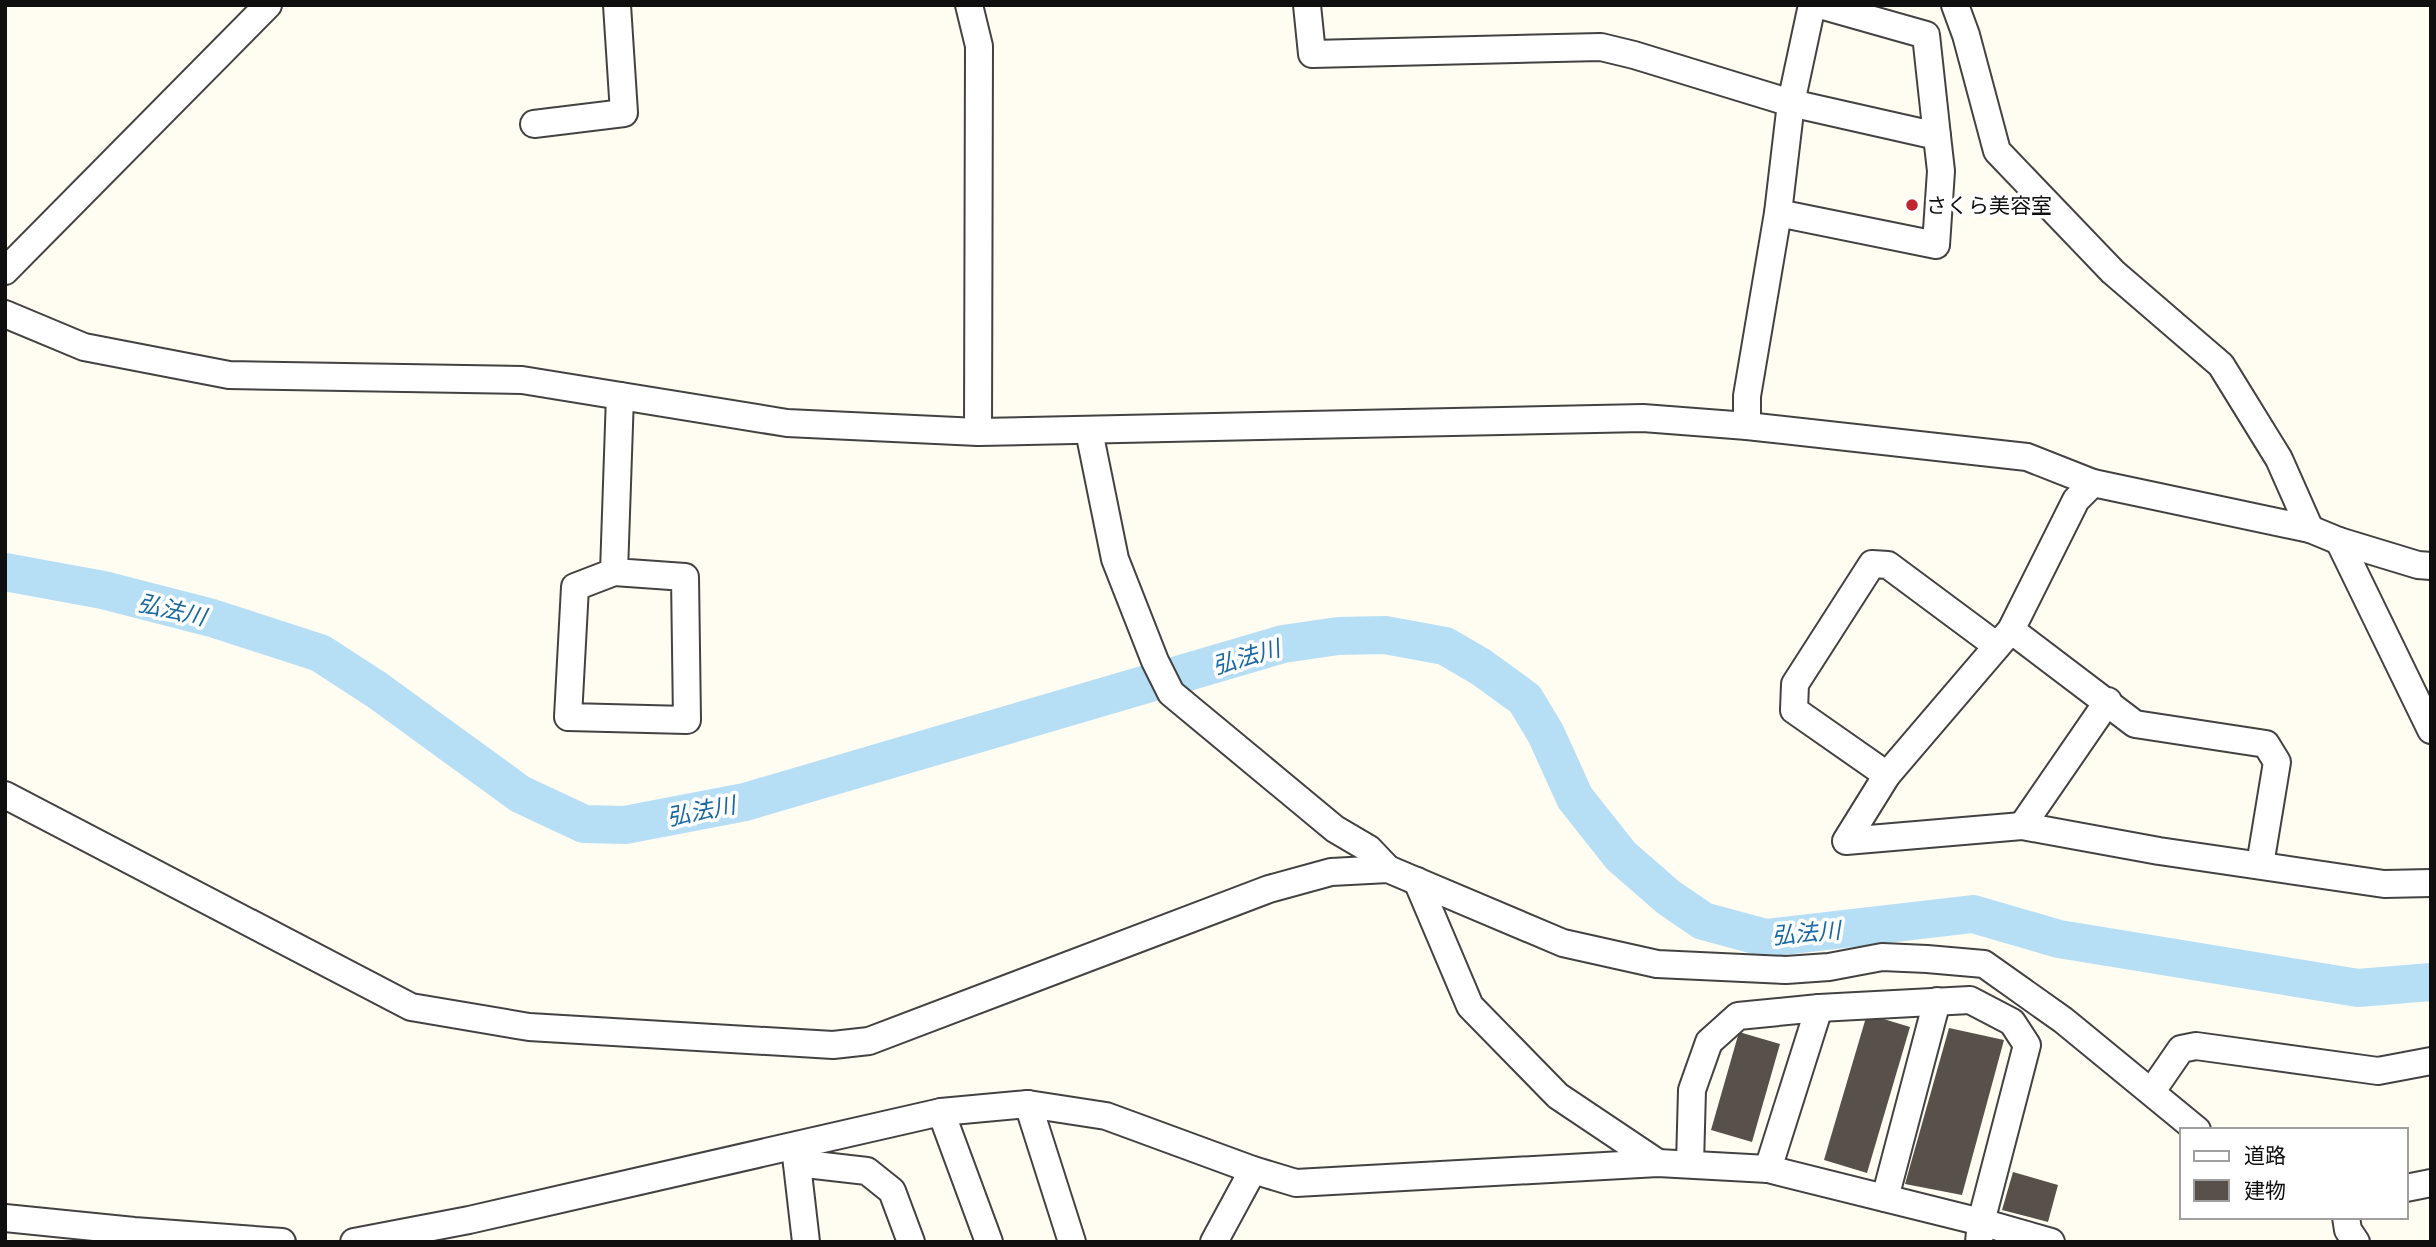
<svg xmlns="http://www.w3.org/2000/svg" width="2436" height="1247" viewBox="0 0 2436 1247" font-family="'IBM Plex Serif','Noto Sans JP',serif">
  <style>
    .lines { fill: none; stroke-linecap: round; stroke-linejoin: round }
    .river { stroke: #b6dff6; stroke-width: 38 }
    .building { fill: #58504b }
    .minor-casing { stroke: #424242; stroke-width: 30 }
    .minor { stroke: #fff; stroke-width: 26 }
    .poi-dot { fill: #c02630; stroke: #fff; stroke-width: 2.5 }
    .labels { text-anchor: middle; dominant-baseline: central; stroke-width: 7; stroke-linejoin: round; paint-order: stroke }
    .poi-label { font-size: 21px; fill: #0f0f0f; stroke: #fff; text-anchor: start }
    .water-label { font-size: 23px; font-style: italic; fill: #1768a2; stroke: #fff }
  </style>
  <rect width="100%" height="100%" fill="#fffcf1"/>
  <g class="lines">
    <polyline class="river" points="5,572 103,590 212,618 320,653 377,690 520,794 584,824 625,825 745,802 1283,644 1338,636 1385,635 1445,646 1481,667 1525,699 1546,734 1575,798 1621,856 1668,897 1703,921 1766,938 1973,914 2059,939 2358,988 2431,982"/>
  </g>
  <g class="building">
    <polygon points="1867,1014 1910,1027 1867,1173 1824,1160"/>
    <polygon points="1949,1028 2004,1040 1962,1195 1905,1184"/>
    <polygon points="1739,1032 1780,1044 1752,1142 1711,1130"/>
    <polygon points="2013,1172 2058,1185 2048,1222 2002,1210"/>
  </g>
  <g class="lines">
    <g class="minor-casing">
      <g id="minor">
        <polyline points="969,5 979,46 978,432"/>
        <polyline points="1307,5 1312,54 1601,47 1634,55 1791,103 1937,136 1926,35 1820,5"/>
        <polyline points="1955,5 1966,35 1997,151 2113,272 2221,365 2279,459 2310,529"/>
        <polyline points="534,124 624,113 617,5"/>
        <polyline points="1778,213 1936,245 1941,171 1937,136"/>
        <polyline points="5,271 268,5"/>
        <polyline points="5,314 84,347 229,375 522,380 787,423 978,432 1643,418 1747,426 2027,457 2093,483 2310,529 2339,541 2418,565 2431,566"/>
        <polyline points="1747,426 1747,396 1778,213 1791,103 1812,5"/>
        <polyline points="1089,431 1115,559 1155,661 1171,693 1335,829 1369,849 1388,869"/>
        <polyline points="2093,483 2076,500 2011,630 1887,775 1846,841 2022,826 2159,851 2384,884 2431,883"/>
        <polyline points="2339,541 2431,730"/>
        <polyline points="614,572 575,587 568,717 687,720 685,577 614,572 620,396"/>
        <polyline points="2011,630 2135,724 2266,744 2277,762 2260,865"/>
        <polyline points="1887,775 1794,710 1795,684 1872,564 1888,565 1997,646"/>
        <polyline points="5,795 411,1007 529,1027 833,1045 869,1041 1269,889 1331,872 1388,869 1563,943 1657,964 1786,970 1829,967 1882,957 1927,959 1984,964 2063,1020 2197,1130"/>
        <polyline points="2022,826 2108,701"/>
        <polyline points="1417,881 1470,1006 1558,1096 1658,1163"/>
        <polyline points="2152,1091 2181,1049 2196,1046 2378,1071 2431,1061"/>
        <polyline points="1028,1104 1072,1242"/>
        <polyline points="941,1112 989,1242"/>
        <polyline points="795,1147 806,1242"/>
        <polyline points="797,1163 867,1171 892,1191 911,1242"/>
        <polyline points="1690,1164 1692,1090 1709,1042 1738,1016 1819,1008 1970,1000 2012,1022 2027,1045 1981,1222 1979,1242"/>
        <polyline points="1768,1169 1819,1008"/>
        <polyline points="2406,1188 2431,1183"/>
        <polyline points="1885,1198 1937,1001"/>
        <polyline points="2346,1217 2348,1230 2356,1242"/>
        <polyline points="5,1218 134,1231 282,1242"/>
        <polyline points="354,1242 469,1220 941,1112 1028,1104 1106,1116 1253,1170 1296,1183 1658,1163 1768,1169 1981,1222 2051,1242"/>
        <polyline points="1214,1242 1253,1170"/>
      </g>
    </g>
    <use href="#minor" class="minor"/>
  </g>
  <circle class="poi-dot" cx="1912" cy="205" r="7"/>
  <g class="labels">
    <g class="poi-label">
      <text x="1926" y="205">さくら美容室</text>
    </g>
    <g class="water-label">
      <text transform="translate(172 609) rotate(13)">弘法川</text>
      <text transform="translate(1246 656) rotate(-16)">弘法川</text>
      <text transform="translate(701 810) rotate(-11)">弘法川</text>
      <text transform="translate(1806 932) rotate(-5)">弘法川</text>
    </g>
  </g>
  <rect width="2436" height="1247" fill="none" stroke="#0f0f0f" stroke-width="14"/>
  <rect x="2180" y="1128" width="228" height="91" fill="#ffffff" stroke="#9f9f9f" stroke-width="2"/>
  <rect x="2194" y="1151" width="35" height="10" fill="#ffffff" stroke="#9f9f9f" stroke-width="2"/>
  <text x="2244" y="1163" font-size="21" fill="#0f0f0f">道路</text>
  <rect x="2194" y="1180" width="35" height="21" fill="#58504b" stroke="#9f9f9f" stroke-width="2"/>
  <text x="2244" y="1198" font-size="21" fill="#0f0f0f">建物</text>
</svg>
